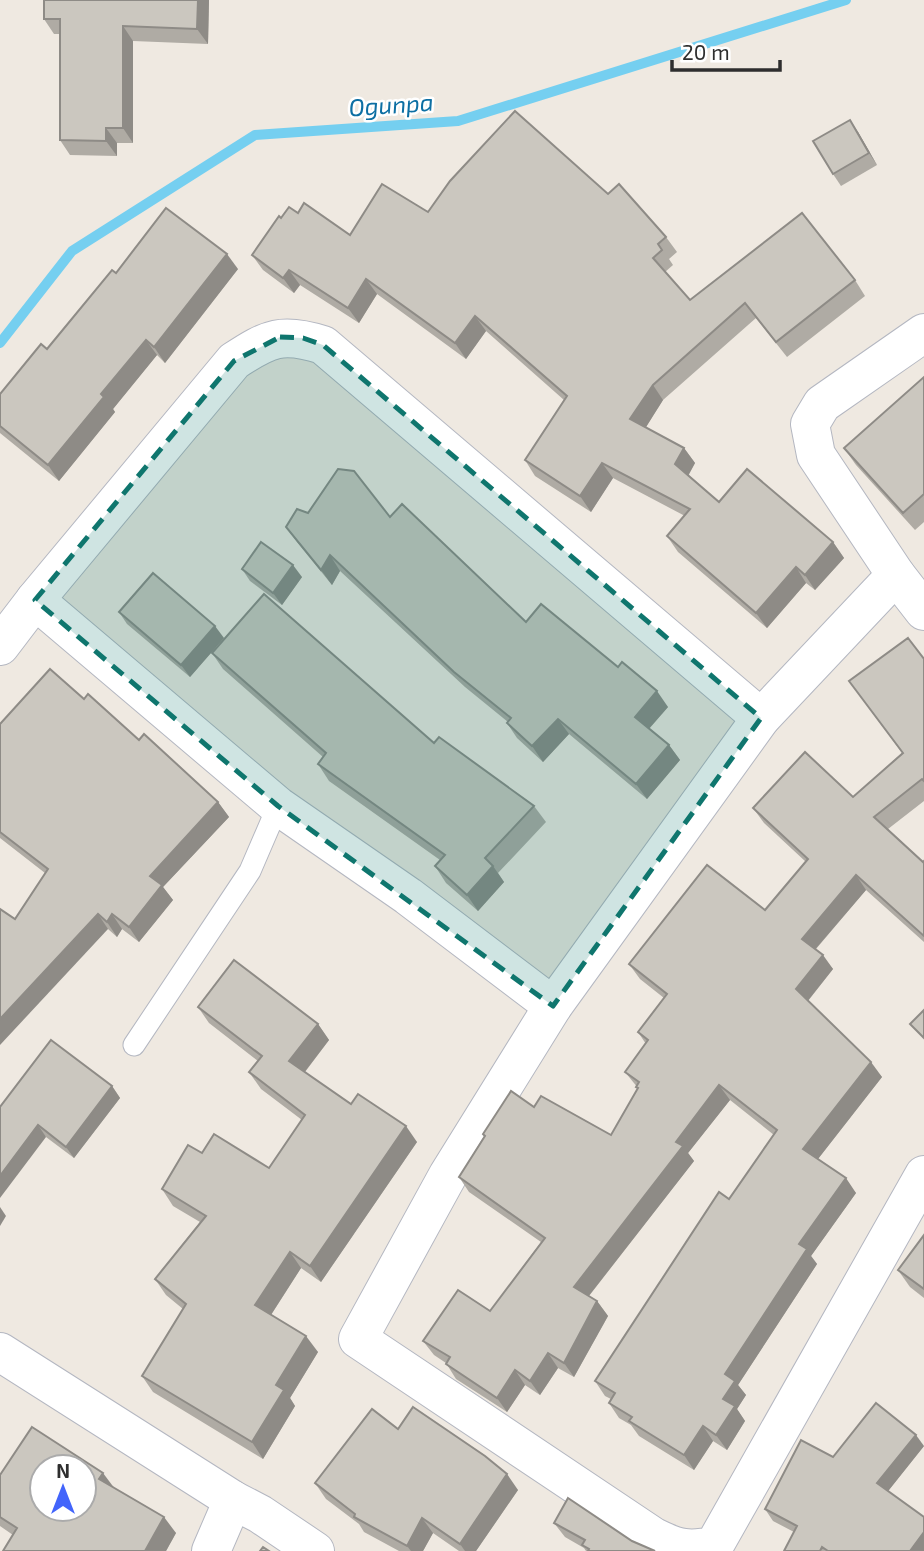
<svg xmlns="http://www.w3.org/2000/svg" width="924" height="1551" viewBox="0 0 924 1551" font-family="'Exo 2',sans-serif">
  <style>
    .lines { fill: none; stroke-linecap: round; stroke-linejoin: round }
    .stream { stroke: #75cff0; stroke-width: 10 }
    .lane-casing { stroke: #b4b7c1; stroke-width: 23 }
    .street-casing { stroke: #b4b7c1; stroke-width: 40 }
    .lane { stroke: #fff; stroke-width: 21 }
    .street { stroke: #fff; stroke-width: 38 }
    .wall { fill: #afaba4 }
    .shaded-wall { fill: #8e8b86 }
    .building { fill: #cbc7bf; stroke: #8e8b86; stroke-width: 2; fill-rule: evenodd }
    .marked { fill: #0f766e; fill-opacity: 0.2; stroke: #0f766e; stroke-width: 5; stroke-dasharray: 14 9; stroke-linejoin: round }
    .labels { text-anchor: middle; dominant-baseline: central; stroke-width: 5; stroke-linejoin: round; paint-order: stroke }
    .water-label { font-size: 24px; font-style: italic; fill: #0d6fa3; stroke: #fff }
  </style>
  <rect width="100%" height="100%" fill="#efe9e1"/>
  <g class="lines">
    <polyline class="stream" points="0,343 72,251 255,135 458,121 846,0"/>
    <g class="lane-casing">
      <polyline id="lane" points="134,1045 250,871 278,806"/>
    </g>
    <g class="street-casing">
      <g id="street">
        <polyline points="924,333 822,404 810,424 816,455 896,575 924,611"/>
        <path d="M896,575L761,718L553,1006L448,1175L358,1339L654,1537C678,1549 688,1551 714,1546L924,1175"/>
        <polyline points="35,600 278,806 408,896 553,1006"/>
        <path d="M0,646L35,600L234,361C269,338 282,332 323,345L761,718"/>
        <polyline points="0,1352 233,1500 260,1514 315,1551"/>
        <polyline points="211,1551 233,1500"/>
      </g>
    </g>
    <use href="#lane" class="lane"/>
    <use href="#street" class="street"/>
  </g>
  <g class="wall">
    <polygon points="44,0 209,0 208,44 133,41 133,143 117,143 117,156 70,155 60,140 60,34 54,34 44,19"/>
    <polygon points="858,132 877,165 841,186 833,174"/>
    <polygon points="608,194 666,237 677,252 669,259 673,265 665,272 690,300 855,280 865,296 787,357 756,318 663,400 646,427 684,448 695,463 688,475 719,502 833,542 844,558 815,590 806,583 767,628 678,552 667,536 685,516 613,478 591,512 535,476 525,460 564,400 486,331 466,359 377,294 359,323 300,285 294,293 263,270 252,255 281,218 298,213 350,235 428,212"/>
    <polygon points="238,269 165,363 157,355 113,409 115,412 59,481 0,433 0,394 47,349 116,273"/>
    <polygon points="924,377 924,522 915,530 856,465 844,448"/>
    <polygon points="308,513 390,517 526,622 668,707 649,729 669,745 680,760 647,799 569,734 543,762 517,738 507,723 508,722 465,687 340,571 332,585 297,542 286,527"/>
    <polygon points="242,569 302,577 282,605 250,581"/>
    <polygon points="119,612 224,638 190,677 127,624"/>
    <polygon points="212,653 434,743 534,806 546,822 498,873 504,882 478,911 446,883 435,866 440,860 329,781 318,764 323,757 223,669"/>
    <polygon points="924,659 924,801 888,829 923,862 924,861 924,942 866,890 816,949 833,969 808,1001 882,1077 818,1159 856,1193 811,1256 817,1264 738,1385 746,1395 737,1409 745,1421 727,1450 713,1441 694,1470 639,1436 631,1425 619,1418 609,1403 611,1399 605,1396 595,1381 729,1199 774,1135 730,1100 688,1153 694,1161 589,1296 597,1301 608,1316 574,1377 558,1368 540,1395 525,1385 507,1412 456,1379 446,1363 434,1355 423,1341 490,1311 541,1242 469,1192 459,1177 484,1136 483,1134 534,1107 611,1135 638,1088 625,1072 646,1044 638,1032 664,998 640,979 629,964 765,910 806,862 764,823 753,808 853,797 902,753 849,681"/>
    <polygon points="84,699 218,802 229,817 163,887 173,900 139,942 122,929 117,937 108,929 15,919 45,873 0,838 0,724"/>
    <polygon points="198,1007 318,1024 329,1040 305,1072 351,1104 417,1142 321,1282 301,1268 271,1315 318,1352 290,1398 295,1406 263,1459 153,1392 142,1376 183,1309 166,1295 155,1279 200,1222 173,1206 162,1189 202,1153 269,1168 302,1120 261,1089 249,1072 258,1061 209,1023"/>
    <polygon points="112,1086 120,1098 74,1158 46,1137 0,1107"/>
    <polygon points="924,1235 924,1298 910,1287 898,1270"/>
    <polygon points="398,1429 518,1490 476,1551 459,1551 433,1533 423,1551 399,1551 364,1532 359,1524 326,1499 315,1483"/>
    <polygon points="924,1446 888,1491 924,1551 784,1551 794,1532 773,1521 765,1509 833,1457"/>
    <polygon points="0,1475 114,1488 176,1533 166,1551 3,1551 13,1535 0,1526"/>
    <polygon points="554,1523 632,1541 655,1551 586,1551 584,1548 565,1537"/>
  </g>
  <g class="shaded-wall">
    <polygon points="198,0 209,0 208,44 197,29"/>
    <polygon points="123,26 133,41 133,143 123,128"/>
    <polygon points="850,120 858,132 877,165 869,153"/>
    <polygon points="106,128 117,143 117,156 106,141"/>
    <polygon points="227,254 238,269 165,363 154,347"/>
    <polygon points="289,270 300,285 294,293 283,278"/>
    <polygon points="366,279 377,294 359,323 348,308"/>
    <polygon points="475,316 486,331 466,359 455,343"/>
    <polygon points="146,340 157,355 113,409 115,412 59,481 48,465 101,394"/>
    <polygon points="653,385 663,400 641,435 630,419"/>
    <polygon points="684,448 695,463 686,480 675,464"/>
    <polygon points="602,463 613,478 591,512 580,496"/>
    <polygon points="833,542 844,558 815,590 805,575"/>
    <polygon points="330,555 340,571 332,585 321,570"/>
    <polygon points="293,565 302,577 282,605 273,593"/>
    <polygon points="796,567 806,583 767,628 756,613"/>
    <polygon points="215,626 224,638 190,677 181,665"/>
    <polygon points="657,691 668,707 646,732 635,717"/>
    <polygon points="558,719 569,734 543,762 532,746"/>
    <polygon points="669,745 680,760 647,799 636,784"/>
    <polygon points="218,802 229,817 163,887 173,900 139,942 129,927 150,876"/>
    <polygon points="493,866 504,882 478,911 467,895"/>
    <polygon points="856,875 866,890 812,953 802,939"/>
    <polygon points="98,914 108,929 0,1045 0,1019"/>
    <polygon points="112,914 122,929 117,937 107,922"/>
    <polygon points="823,955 833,969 806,1003 796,989"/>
    <polygon points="318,1024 329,1040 300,1078 289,1061"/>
    <polygon points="871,1062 882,1077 814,1164 803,1149"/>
    <polygon points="719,1085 730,1100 688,1153 694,1161 584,1302 574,1287 676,1142"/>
    <polygon points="112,1086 120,1098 74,1158 66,1147"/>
    <polygon points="38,1125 46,1137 0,1198 0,1176"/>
    <polygon points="406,1126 417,1142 321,1282 310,1266"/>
    <polygon points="846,1178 856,1193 811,1256 817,1264 738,1385 746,1395 737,1409 745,1421 727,1450 716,1435 723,1399 725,1374 799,1244"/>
    <polygon points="0,1207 6,1216 0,1226"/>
    <polygon points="290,1252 301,1268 267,1321 255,1305"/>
    <polygon points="597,1301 608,1316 574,1377 564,1363"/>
    <polygon points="306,1336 318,1352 290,1398 295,1406 263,1459 252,1442 276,1385"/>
    <polygon points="548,1353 558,1368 540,1395 530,1381"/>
    <polygon points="515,1370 525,1385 507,1412 497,1398"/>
    <polygon points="703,1426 713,1441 694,1470 684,1455"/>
    <polygon points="916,1435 924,1446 885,1495 877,1483"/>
    <polygon points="103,1473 115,1489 99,1479"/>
    <polygon points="507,1474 518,1490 476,1551 465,1551 460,1544"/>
    <polygon points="164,1517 176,1533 166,1551 145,1551"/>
    <polygon points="422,1518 433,1533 423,1551 411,1551 407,1546"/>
    <polygon points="924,1532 924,1551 910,1551"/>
  </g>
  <g class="building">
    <polygon points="44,0 198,0 197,29 123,26 123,128 106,128 106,141 60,140 60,19 44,19"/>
    <polygon points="515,111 608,194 619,184 666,237 658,244 662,250 653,258 690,300 802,213 855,280 776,342 745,303 653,385 630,419 684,448 675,464 719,502 747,469 833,542 805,575 796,567 756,613 667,536 690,509 602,463 580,496 525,460 567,396 475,316 455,343 366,279 348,308 289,270 283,278 252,255 279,216 281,218 289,207 298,213 304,203 350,235 382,184 428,212 450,181"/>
    <polygon points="850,120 869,153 833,174 813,141"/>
    <polygon points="166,208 227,254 154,347 146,340 101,394 104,397 48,465 0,426 0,394 41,344 47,349 112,270 116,273"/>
    <polygon points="924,377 924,494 903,513 844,448"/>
    <polygon points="338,469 354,471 390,517 402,504 526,622 541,604 618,667 622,662 657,691 635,717 669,745 636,784 558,719 532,746 507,723 511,718 454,672 330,555 321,570 286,527 297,509 308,513"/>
    <polygon points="261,542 293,565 273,593 242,569"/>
    <polygon points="153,573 215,626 181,665 119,612"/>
    <polygon points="264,594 434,743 439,737 534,806 485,858 493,866 467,895 435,866 445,855 318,764 326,753 212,653"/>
    <polygon points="908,638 924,659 924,781 922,779 874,817 923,862 924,861 924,936 856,875 802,939 823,955 796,989 871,1062 803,1149 846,1178 799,1244 807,1249 725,1374 735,1381 723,1399 735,1406 716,1435 703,1426 684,1455 629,1421 632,1417 609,1403 615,1393 595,1381 719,1192 729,1199 777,1130 719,1085 676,1142 683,1146 574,1287 597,1301 564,1363 548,1353 530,1381 515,1370 497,1398 446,1364 450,1357 423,1341 458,1290 490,1311 545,1238 459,1177 485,1136 483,1134 511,1091 534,1107 541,1096 611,1135 638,1088 636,1087 639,1082 625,1072 648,1040 638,1032 667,994 629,964 707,865 765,910 808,859 753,808 805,752 853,797 903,753 849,681"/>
    <polygon points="50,669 84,699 88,694 139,740 144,734 218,802 150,876 162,885 129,927 112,914 107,922 98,914 0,1019 0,909 15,919 48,869 0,832 0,724"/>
    <polygon points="234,960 318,1024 289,1061 351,1104 358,1094 406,1126 310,1266 290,1252 255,1305 306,1336 276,1385 284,1390 252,1442 142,1376 186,1304 155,1279 206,1216 162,1189 188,1145 202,1153 214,1134 269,1168 305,1115 249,1072 262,1056 198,1007"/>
    <polygon points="924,1010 924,1038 910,1024"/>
    <polygon points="51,1040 112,1086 66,1147 38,1125 0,1176 0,1107"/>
    <polygon points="924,1235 924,1289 898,1270"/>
    <polygon points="876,1403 916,1435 877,1483 924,1517 924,1532 910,1551 828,1551 822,1547 820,1551 784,1551 797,1526 765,1509 801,1440 833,1457"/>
    <polygon points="413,1407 485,1456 507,1474 460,1544 422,1518 407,1546 354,1517 355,1514 315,1483 372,1409 398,1429"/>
    <path d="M32,1427L103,1473L99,1479L164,1517L145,1551H3L17,1528L0,1517V1475ZM42,1467H84V1509H42Z"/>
    <polygon points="568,1498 632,1541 655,1551 588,1551 589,1549 582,1545 585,1540 554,1523"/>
    <polygon points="263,1547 269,1551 260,1551"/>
  </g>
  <path class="marked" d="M280,337L303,338L323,345L761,718L553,1006L278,806L35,600L234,361Z"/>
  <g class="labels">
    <g class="water-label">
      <text transform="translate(391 104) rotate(-4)">Ogunpa</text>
    </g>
  </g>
  <g transform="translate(63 1488)"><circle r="33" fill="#ffffff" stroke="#ababab" stroke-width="2"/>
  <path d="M0-5L12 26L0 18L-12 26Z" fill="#4264fb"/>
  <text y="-10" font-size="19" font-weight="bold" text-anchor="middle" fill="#2e2e2e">N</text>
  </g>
  <path d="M672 60v10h108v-10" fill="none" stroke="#2e2e2e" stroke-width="3.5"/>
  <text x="682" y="60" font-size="21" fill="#2e2e2e" stroke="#ffffff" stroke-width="5" paint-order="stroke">20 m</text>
</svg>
